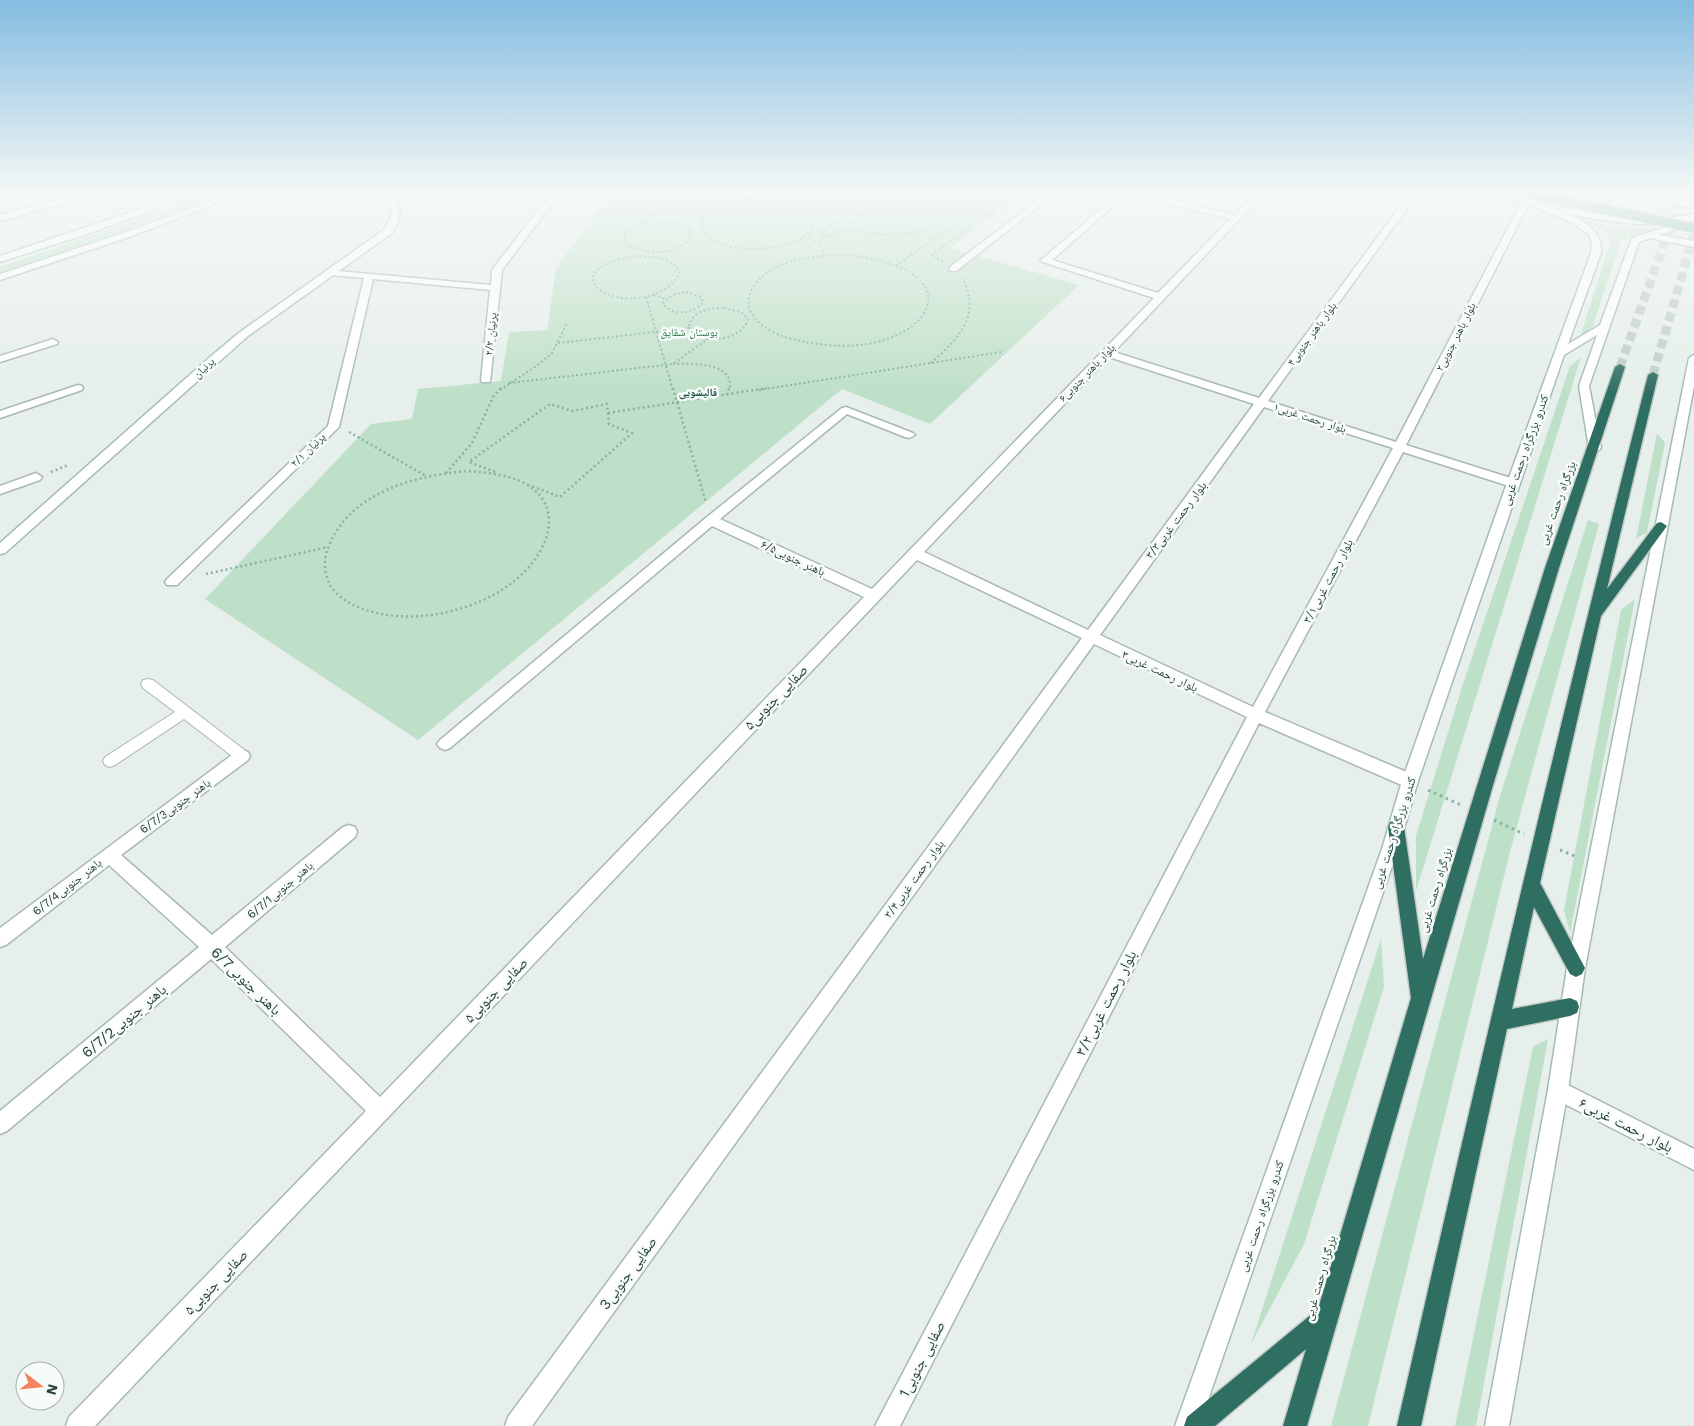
<svg xmlns="http://www.w3.org/2000/svg" width="1694" height="1426" viewBox="0 0 1694 1426" font-family="'Work Sans','Noto Naskh Arabic',sans-serif">
  <style>
    .green { fill: #bfe0c8 }
    .lines { fill: none; stroke-linecap: round; stroke-linejoin: round }
    .highway-tunnel { stroke: #bfccc8; stroke-width: 9; stroke-dasharray: 9 5; stroke-linecap: butt }
    .lane-casing { stroke: #a8b8b2; stroke-width: 2 }
    .street-casing { stroke: #a8b8b2; stroke-width: 3 }
    .secondary-casing { stroke: #a4bbb3; stroke-width: 3 }
    .highway-casing { stroke: #c2cac8; stroke-width: 3 }
    .path-far2 { stroke: #86b3a5; stroke-width: 2; stroke-dasharray: 2 2.5; stroke-linecap: butt }
    .path-far1 { stroke: #86b3a5; stroke-width: 2.5; stroke-dasharray: 2 3; stroke-linecap: butt }
    .path { stroke: #86b3a5; stroke-width: 3; stroke-dasharray: 2.5 4; stroke-linecap: butt }
    .lane { fill: #fff; fill-rule: evenodd }
    .street { fill: #fff; fill-rule: evenodd }
    .secondary { fill: #fff; fill-rule: evenodd }
    .highway { fill: #2f6f62; fill-rule: evenodd }
    .primary-bridge-casing { stroke: #c2cac8; stroke-width: 11; stroke-linecap: butt }
    .primary-bridge { stroke: #6aa596; stroke-width: 9 }
    .labels { text-anchor: middle; dominant-baseline: central; stroke-width: 5; stroke-linejoin: round; paint-order: stroke }
    .far-park-label { font-size: 11px; fill: #2d7a4b; stroke: #f7fbf9 }
    .far-street-label { font-size: 11px; fill: #24423a; stroke: #f7fbf9 }
    .far-neighbourhood-label { font-size: 11px; font-weight: bold; fill: #1f5548; stroke: #f7fbf9 }
    .street-label { font-size: 12px; fill: #24423a; stroke: #f7fbf9 }
    .near-street-label { font-size: 15px; fill: #24423a; stroke: #f7fbf9 }
  </style>
  <rect width="100%" height="100%" fill="#e6efeb"/>
  <g class="green">
    <polygon points="214,193 226,193 84,245 0,272 0,267"/>
    <polygon points="629,193 1025,193 950,248 1079,285 930,424 842,389 418,740 205,599 371,424 412,419 418,389 501,381 509,332 547,330 556,269 597,211"/>
    <polygon points="1579,219 1610,226 1657,228 1621,240 1593,326 1580,337 1611,240 1604,230"/>
    <polygon points="1581,357 1416,891 1416,836 1463,684 1570,366"/>
    <polygon points="1657,433 1665,443 1647,532 1636,539"/>
    <polygon points="1588,520 1599,524 1510,852 1368,1426 1331,1426 1500,796"/>
    <polygon points="1635,599 1570,933 1564,910 1621,610"/>
    <polygon points="1381,939 1384,987 1304,1244 1251,1344"/>
    <polygon points="1548,1039 1476,1426 1455,1426 1533,1047"/>
  </g>
  <g class="lines">
    <g class="highway-tunnel">
      <polyline points="1620,367 1682,193"/>
      <polyline points="1653,375 1694,234"/>
    </g>
    <g class="lane-casing">
      <polygon id="lane" points="148,679 153,680 247,752 249,756 247,760 242,762 237,760 184,719 115,765 110,767 105,765 103,761 105,757 175,712 143,688 141,684 143,680"/>
    </g>
    <g class="street-casing">
      <g id="street">
        <polygon points="562,193 571,193 551,205 502,270 490,382 482,382 481,380 490,290 373,279 339,427 177,585 167,585 165,582 167,579 328,426 364,278 330,275 325,272 327,270 491,285 492,270 545,201"/>
        <polygon points="1047,193 1056,193 956,271 950,271 950,267"/>
        <path d="M1120,193H1128L1052,260L1158,293L1230,219L1134,195L1133,193H1145L1234,215L1256,193H1264L1114,352L1259,398L1410,193H1418L1268,401L1396,442L1522,201L1529,199L1530,201L1406,445L1517,480L1519,483L1517,486H1509L1403,452L1265,712L1416,776L1418,781L1416,786L1410,788L1404,786L1259,723L900,1426H875L1247,717L1094,644L532,1426H505L508,1417L1082,638L917,560L95,1426H66L69,1417L366,1111L211,959L7,1131L0,1134V1111L199,947L109,865L6,945L0,947V928L236,752L242,750L248,752L250,756L248,760L121,855L212,935L343,827L349,825L355,827L357,832L355,837L225,947L380,1097L864,597L712,526L450,748L445,750L440,748L437,744L440,740L707,517L842,408L846,407L913,433L915,435L909,438L905,437L847,414L720,519L872,589L1154,298L1040,261ZM1109,357L1254,404L1088,630L924,552ZM1264,407L1393,448L1253,707L1100,635Z"/>
        <polygon points="76,195 80,197 79,199 0,221 0,215"/>
        <polygon points="53,339 58,342 57,344 0,362 0,356"/>
        <polygon points="78,385 82,386 83,388 82,390 0,418 0,411"/>
        <polygon points="36,473 42,477 40,480 0,494 0,486"/>
        <polygon points="1558,1080 1694,1149 1694,1170 1551,1097 1548,1090 1551,1083"/>
      </g>
    </g>
    <g class="secondary-casing">
      <g id="secondary">
        <polygon points="188,193 198,193 93,232 0,262 0,256"/>
        <polygon points="233,193 243,193 129,237 0,280 0,274 123,233"/>
        <path d="M384,193H392C403,207 401,217 392,233L248,336L5,553L0,554V543L210,357L240,332L385,229C393,215 394,207 384,193Z"/>
        <path d="M1486,193C1510,190 1538,202 1560,211L1564,207L1597,214L1613,208V202L1597,193H1606L1620,199L1622,205L1620,211L1607,216L1662,220L1694,214V220C1650,229 1608,222 1565,213C1584,221 1602,230 1601,253L1568,344L1600,325L1632,238L1674,224L1677,225V229L1658,235L1694,241V247L1650,238L1639,242L1589,386L1601,448L1599,450L1595,451L1589,448L1579,386L1597,335L1564,355L1418,781L1398,849L1199,1426H1175L1382,849L1402,781L1507,483L1591,253L1592,242L1589,235L1573,223L1525,203Z"/>
        <polygon points="1651,193 1661,193 1694,203 1694,209 1665,201"/>
        <polygon points="1694,355 1694,386 1585,968 1568,1090 1509,1426 1485,1426 1548,1090 1567,968 1689,358"/>
      </g>
    </g>
    <g class="highway-casing">
      <g id="highway">
        <polygon points="1620,364 1625,367 1559,568 1494,782 1307,1426 1283,1426 1306,1349 1215,1426 1184,1426 1187,1417 1318,1309 1411,998 1388,827 1390,822 1396,820 1402,822 1404,827 1423,959 1545,568 1615,367"/>
        <path d="M1653,372L1658,375L1607,589L1657,523L1661,522L1667,526L1601,616L1540,883L1585,968L1582,974L1576,977L1570,974L1534,907L1512,1009L1570,998L1577,1001L1579,1007L1577,1013L1570,1016L1507,1029L1421,1426H1397C1477,1075 1559,724 1648,375Z"/>
      </g>
    </g>
    <g class="path-far2">
      <path d="M671,193L667,206L624,233V243C644,254 681,259 692,234L679,212L682,193"/>
      <polyline points="875,193 820,234 820,236 832,237 889,193"/>
      <path d="M751,198C767,198 785,197 800,204C828,218 809,238 788,244C764,251 732,252 710,238C705,236 702,231 702,226C702,204 735,201 751,198Z"/>
      <polyline points="702,221 701,199 704,193"/>
      <polyline points="643,223 665,221 686,226"/>
      <path d="M841,229C879,236 933,241 963,210C967,206 969,199 972,193"/>
      <polyline points="805,237 820,243 824,256"/>
      <path d="M848,255C872,258 933,268 928,303C925,317 913,327 901,333C871,349 833,348 801,341C783,338 762,330 752,314C746,305 748,295 754,286C774,257 816,256 848,255Z"/>
      <path d="M635,256C652,257 671,256 680,272C669,300 617,307 596,287L592,278C599,262 620,259 635,256Z"/>
      <polyline points="943,261 931,255 1017,193"/>
      <polyline points="896,266 999,193"/>
      <path d="M686,292L701,297L703,303C691,314 673,317 663,303L673,295Z"/>
      <polyline points="654,295 665,299"/>
      <polyline points="646,297 673,390"/>
      <path d="M724,308L741,312L748,319C743,337 718,342 701,337C697,335 693,330 689,327C692,310 709,308 724,308Z"/>
      <polyline points="558,343 690,328"/>
      <path d="M931,363C958,339 983,314 962,278"/>
      <path d="M673,364C689,363 737,362 729,390"/>
      <polyline points="509,383 673,364 709,338"/>
      <polyline points="500,390 535,367 552,353 567,323"/>
      <polyline points="759,390 1001,352"/>
    </g>
    <g class="path-far1">
      <polyline points="673,388 706,503"/>
      <polyline points="727,395 729,388"/>
      <polyline points="608,413 767,388"/>
      <polyline points="349,432 426,476"/>
      <path d="M469,471C487,473 507,474 524,483C570,508 544,559 513,582C480,608 430,621 388,615C368,612 345,605 332,588C324,577 323,560 328,548C349,492 416,475 469,471Z"/>
      <polyline points="51,472 68,465"/>
      <polyline points="495,472 469,462 550,404 572,411 607,404 609,424 632,433 560,497 529,485"/>
      <polyline points="446,473 472,443 493,397 501,388"/>
      <polyline points="206,574 328,547"/>
    </g>
    <g class="path">
      <polyline points="1428,790 1461,805"/>
      <polyline points="1494,820 1524,834"/>
      <polyline points="1560,850 1577,857"/>
    </g>
    <use href="#lane" class="lane"/>
    <use href="#street" class="street"/>
    <use href="#secondary" class="secondary"/>
    <use href="#highway" class="highway"/>
    <g class="primary-bridge-casing">
      <polyline id="primary-bridge" points="1528,193 1694,228"/>
    </g>
    <use href="#primary-bridge" class="primary-bridge"/>
  </g>
  <linearGradient id="sky" x2="0" y2="1"><stop stop-color="#84bce0"/><stop offset="0.49" stop-color="#f4f8f6"/><stop offset="1" stop-color="#f4f8f6" stop-opacity="0"/></linearGradient>
  <rect width="1694" height="392" fill="url(#sky)"/>
  <g class="labels">
    <g class="far-park-label">
      <text x="689" y="332">بوستان شقایق</text>
    </g>
    <g class="far-street-label">
      <text transform="translate(491 334) rotate(-84)">پرنیان ۲/۳</text>
      <text transform="translate(1312 334) rotate(-54)">بلوار باهنر جنوبی۴</text>
      <text transform="translate(1456 337) rotate(-63)">بلوار باهنر جنوبی۲</text>
      <text transform="translate(204 368) rotate(-43)">پرنیان</text>
      <text transform="translate(1087 373) rotate(-46)">بلوار باهنر جنوبی۶</text>
      <text transform="translate(1310 418) rotate(18)">بلوار رحمت غربی۱</text>
      <text transform="translate(308 450) rotate(-44)">پرنیان ۲/۱</text>
    </g>
    <g class="far-neighbourhood-label">
      <text x="698" y="392">قالیشویی</text>
    </g>
    <g class="street-label">
      <text transform="translate(1525 450) rotate(-70)">کندرو بزرگراه رحمت غربی</text>
      <text transform="translate(1557 503) rotate(-70)">بزرگراه رحمت غربی</text>
      <text transform="translate(1176 520) rotate(-53)">بلوار رحمت غربی۳/۳</text>
      <text transform="translate(793 558) rotate(25)">باهنر جنوبی۶/۵</text>
      <text transform="translate(1328 581) rotate(-62)">بلوار رحمت غربی۳/۱</text>
      <text transform="translate(1160 671) rotate(25)">بلوار رحمت غربی۳</text>
      <text transform="translate(175 806) rotate(-36)">6/7/3باهنر جنوبی</text>
      <text transform="translate(1394 833) rotate(-72)">کندرو بزرگراه رحمت غربی</text>
      <text transform="translate(914 879) rotate(-54)">بلوار رحمت غربی۳/۴</text>
      <text transform="translate(67 887) rotate(-38)">6/7/4باهنر جنوبی</text>
      <text transform="translate(280 890) rotate(-40)">6/7/1باهنر جنوبی</text>
      <text transform="translate(1435 890) rotate(-73)">بزرگراه رحمت غربی</text>
      <text transform="translate(1261 1216) rotate(-71)">کندرو بزرگراه رحمت غربی</text>
      <text transform="translate(1320 1278) rotate(-74)">بزرگراه رحمت غربی</text>
    </g>
    <g class="near-street-label">
      <text transform="translate(776 697) rotate(-46)">صفایی جنوبی۵</text>
      <text transform="translate(246 981) rotate(44)">6/7باهنر جنوبی</text>
      <text transform="translate(496 990) rotate(-46)">صفایی جنوبی۵</text>
      <text transform="translate(1106 1003) rotate(-63)">بلوار رحمت غربی۳/۲</text>
      <text transform="translate(124 1021) rotate(-40)">6/7/2باهنر جنوبی</text>
      <text transform="translate(1626 1125) rotate(27)">بلوار رحمت غربی۶</text>
      <text transform="translate(628 1273) rotate(-54)">3صفایی جنوبی</text>
      <text transform="translate(216 1282) rotate(-46)">صفایی جنوبی۵</text>
      <text transform="translate(922 1359) rotate(-63)">1صفایی جنوبی</text>
    </g>
  </g>
  <g transform="translate(40 1386) rotate(106)"><circle r="24" fill="#f7fbf9" stroke="#a3b1ad"/>
  <path d="M0-4L9 19L0 12L-9 19Z" fill="#f4845f"/>
  <text y="-8" font-size="14" font-weight="bold" text-anchor="middle" fill="#24423a">N</text>
  </g>
</svg>
